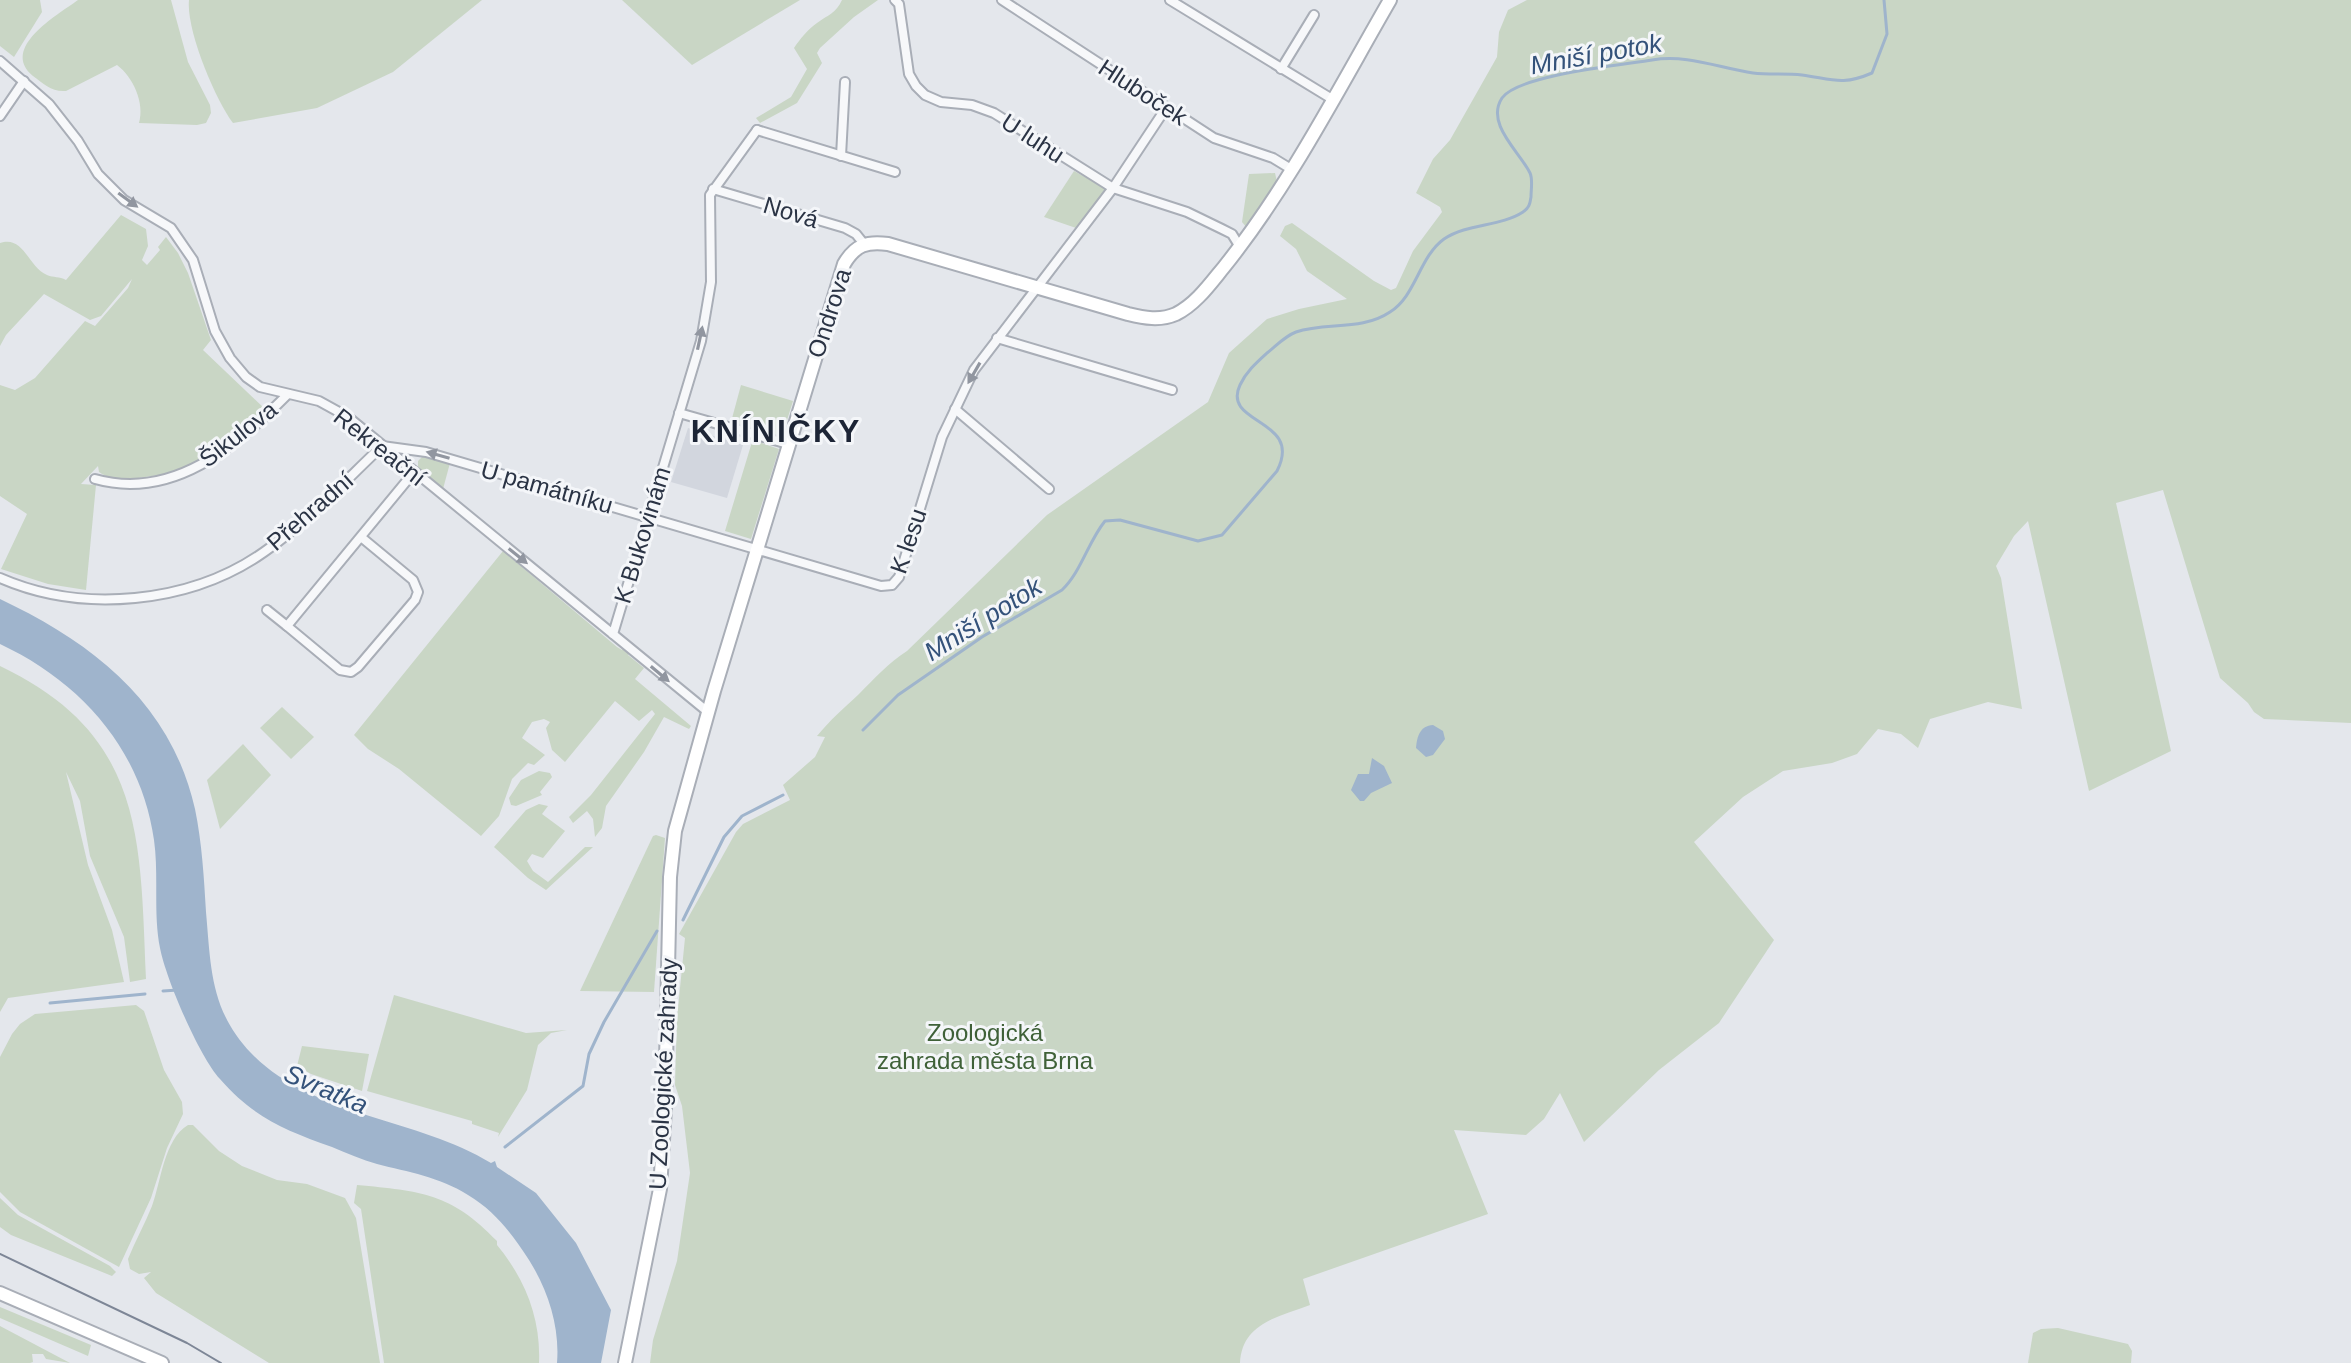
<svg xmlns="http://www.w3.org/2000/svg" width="2351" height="1363" viewBox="0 0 2351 1363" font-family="Helvetica,sans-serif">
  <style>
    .built { fill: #d2d6de }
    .green { fill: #c9d6c5 }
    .water { fill: #9fb4cc }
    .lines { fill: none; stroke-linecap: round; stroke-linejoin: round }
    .stream { stroke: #9fb4cc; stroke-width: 3 }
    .street-casing { stroke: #a9aeb7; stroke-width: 12 }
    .secondary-casing { stroke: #a9aeb7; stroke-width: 16 }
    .street { stroke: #f7f8fa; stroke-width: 8 }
    .secondary { stroke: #fff; stroke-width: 12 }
    .tram { stroke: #7d8696; stroke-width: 2 }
    .oneway { fill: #9196a0 }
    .labels { text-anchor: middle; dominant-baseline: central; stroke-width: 6; stroke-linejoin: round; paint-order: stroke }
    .street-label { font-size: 24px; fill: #2b3445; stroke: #f4f6f9 }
    .park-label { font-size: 24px; fill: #3f6138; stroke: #f4f6f9 }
    .water-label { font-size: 26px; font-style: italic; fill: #34527a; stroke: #f4f6f9 }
    .district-label { font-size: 32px; font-weight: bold; letter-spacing: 2px; fill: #1d2536; stroke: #f4f6f9 }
  </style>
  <rect width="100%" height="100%" fill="#e4e7ec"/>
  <polygon class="built" points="688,428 743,445 727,498 671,482"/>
  <g class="green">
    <polygon points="0,0 40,0 42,12 14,57 0,46"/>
    <path d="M78,0H171L188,62L210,105L211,113L206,123L197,125L139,123C145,103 133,77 117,65L66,91C51,92 44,84 33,76C0,48 56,16 78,0Z"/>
    <path d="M189,0H482L393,72L317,108L233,123C215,99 186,30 189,0Z"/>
    <polygon points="622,0 800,0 692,65"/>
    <path d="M842,0H878L854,17L820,48L817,53L822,63L797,103L760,123L756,118L791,97L807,69L794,48C800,39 808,29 817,23C828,15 836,13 842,0Z"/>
    <path d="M1527,0H2351V723L2264,719L2254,712L2248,703L2220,678L2163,490L2116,503L2171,751L2089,791L2028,521L2014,536L1996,566L2001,578L2022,709L1988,702L1930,719L1918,748L1901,734L1878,729L1857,754L1832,763L1783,771L1743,797L1694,842L1774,940L1719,1023L1659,1070L1584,1142L1560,1093L1544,1119L1526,1135L1454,1130L1488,1214L1303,1279L1310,1305C1278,1317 1242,1323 1240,1363H650L653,1340L677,1261L690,1173L682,1106L675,1085L677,1018L685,938L679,934L736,832L743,824L790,800L783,785L815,757L825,737L817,736C830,720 844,708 859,694C874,679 888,663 907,651L1047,515L1208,402L1229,353L1267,319L1299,309L1347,299L1307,271L1296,249L1280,236L1285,226L1292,223L1374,281L1391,290L1396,288L1413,251L1442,212L1440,207L1416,193L1433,159L1450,140L1497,57L1499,32L1508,10Z"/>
    <polygon points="1074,171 1107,189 1079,229 1044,217"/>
    <polygon points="1275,173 1277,182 1247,228 1242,222 1249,174"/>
    <path d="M121,215L146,229L148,246L142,260L147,265L160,250L158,247L166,237L178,253L188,273L211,340L203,350L266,410L220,452L162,477L160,475C141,477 115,484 99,472L98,466L81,484L96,485L86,590L48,584L1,569L27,514L0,496V385L15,390L35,378L85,321L95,326L128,288L132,279L101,316L90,320L44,294L6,335L0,346V243C24,235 28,267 47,275C54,278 59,276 66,280Z"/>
    <polygon points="741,385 793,401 782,436 731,422"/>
    <polygon points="750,439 779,449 751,539 725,531 752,442"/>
    <polygon points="422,457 450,463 443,489 418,470 418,461"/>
    <polygon points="503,551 617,647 622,650 624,647 630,652 628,655 644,668 635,679 691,726 689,729 664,717 644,752 606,806 602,828 595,837 593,819 587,811 573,823 569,817 591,795 655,714 652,710 639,721 615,701 565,762 552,750 546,728 550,722 544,719 532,722 522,738 545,755 534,765 528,763 512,779 499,816 481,836 399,769 368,749 354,735"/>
    <path d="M0,666C145,735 140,838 146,979L130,982L124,937L90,856L80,801L66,772L88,865L112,930L124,982L8,998L0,1012Z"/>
    <polygon points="282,707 314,737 291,759 260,728"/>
    <polygon points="243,744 271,775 220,829 207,780"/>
    <polygon points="539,771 550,773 552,777 540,792 542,795 516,806 511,805 509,798 521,780"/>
    <polygon points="539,804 548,806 542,814 565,831 543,858 532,854 527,861 533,871 548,882 585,847 593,847 546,890 528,878 494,847 526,810"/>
    <polygon points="656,835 665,838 654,992 580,991 653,836"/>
    <polygon points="394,995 526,1033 567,1030 551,1033 538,1045 527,1090 498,1137 499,1133 472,1124 472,1121 367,1091"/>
    <polygon points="136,1005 144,1011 164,1070 182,1102 183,1114 167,1148 151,1198 119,1267 20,1212 0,1192 0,1057 12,1034 20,1024 35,1014"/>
    <polygon points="302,1046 369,1054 362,1091 311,1074 297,1066"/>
    <path d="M188,1125H193L219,1151L242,1166L277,1180L307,1184L345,1198L356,1218L380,1363H269L156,1293L144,1278L151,1272L139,1274L130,1269L128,1259C135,1241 145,1224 152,1206C161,1182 164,1139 188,1125Z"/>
    <path d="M357,1185C421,1191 451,1193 497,1241V1245C525,1279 541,1318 539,1363H384L361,1209L354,1203Z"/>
    <polygon points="0,1198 18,1215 110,1266 116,1272 112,1276 11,1235 0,1227"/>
    <polygon points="0,1307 91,1345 88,1356 0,1318"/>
    <polygon points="0,1326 70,1363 46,1359 43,1354 32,1354 33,1362 30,1363 0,1363"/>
    <polygon points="2058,1328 2128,1344 2132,1351 2131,1363 2028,1363 2033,1333 2041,1329"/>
  </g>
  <g class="water">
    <path d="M0,599C93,643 171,703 195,809C202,843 204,878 206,912C211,967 210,1010 251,1053C311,1116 417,1118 491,1163L495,1161L497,1167L536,1193L576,1243L611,1310L601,1363H557C560,1327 548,1290 529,1260C512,1234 495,1211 468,1195C440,1177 408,1172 377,1164C362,1160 347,1153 332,1147C285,1130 254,1118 220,1079C199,1056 166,979 160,948C153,913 159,875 154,840C141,749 81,682 0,644Z"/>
    <path d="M1433,725L1443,731L1445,739L1433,755L1426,757L1416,748C1417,736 1420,726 1433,725Z"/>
    <polygon points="1372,758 1384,766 1392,783 1371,793 1364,801 1360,801 1351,790 1358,774 1369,774"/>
  </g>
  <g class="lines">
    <g class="stream">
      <path d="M863,730L898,695L982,637L1062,590C1081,572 1088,542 1105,521L1120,520L1198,541L1222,535L1277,471C1304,418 1221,425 1240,385C1246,372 1256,363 1267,353C1276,346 1285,336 1296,332C1326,322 1362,331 1390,312C1416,296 1419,257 1444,239C1468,223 1500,227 1523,212C1529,208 1530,204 1531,197C1531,189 1533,179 1530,173C1520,152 1485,124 1502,98C1518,75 1622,65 1652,60C1687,54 1719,68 1753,73C1769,75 1786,73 1802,75C1832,79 1842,86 1872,73L1887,34L1884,0"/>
      <polyline points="683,920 724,837 742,816 783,795"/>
      <polyline points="163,991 178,990"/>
      <polyline points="50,1003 145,994"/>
      <polyline points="505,1147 583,1086 589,1054 604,1022 657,931"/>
    </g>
    <g class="street-casing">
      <g id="street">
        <polyline points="895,0 899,4 909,74 916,86 925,95 941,102 972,105 994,113 1113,188 1187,212 1222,229 1232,234 1240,247"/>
        <polyline points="1002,0 1214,138 1273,158 1291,169"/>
        <polyline points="1170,0 1332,99"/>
        <polyline points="0,61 49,104 78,141 98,174 124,200 171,228 193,260 215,331 230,358 246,377 260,387 319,401 348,417 708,712"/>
        <polyline points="1281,69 1314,15"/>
        <polyline points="0,116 24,81"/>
        <polyline points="757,130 895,172"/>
        <polyline points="841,156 845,82"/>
        <polyline points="713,189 845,228 856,234 864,244"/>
        <polyline points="997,338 1172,390"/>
        <polyline points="955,409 1049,489"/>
        <polyline points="679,413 788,444"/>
        <polyline points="382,446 426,452 881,586 892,585 899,577 942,437 974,370 1113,188 1166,108"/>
        <path d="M95,479C173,501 236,446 287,395"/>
        <polyline points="361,537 413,580 418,592 415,600 358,667 351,672 340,670 287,626 414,472"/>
        <path d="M0,578C82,614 190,604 264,552C307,522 344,482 382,446"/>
        <polyline points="267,610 287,626"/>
        <polyline points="613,634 701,341 711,282 710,195 757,130"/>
      </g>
    </g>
    <g class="secondary-casing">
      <g id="secondary">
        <polyline points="0,1293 162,1363"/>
        <path d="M625,1363L660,1189L665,1108L670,877L675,831L714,691L844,264C855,245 867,241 888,244L1128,314C1144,318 1160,321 1176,314C1196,304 1210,284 1224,267C1289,186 1338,90 1390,0"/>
      </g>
    </g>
    <use href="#street" class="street"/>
    <use href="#secondary" class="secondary"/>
    <polyline class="tram" points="0,1254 187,1343 221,1363"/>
  </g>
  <defs><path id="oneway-solid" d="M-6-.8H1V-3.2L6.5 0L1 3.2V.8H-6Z" transform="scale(2)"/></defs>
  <g class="oneway">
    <use href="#oneway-solid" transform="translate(128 200) rotate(36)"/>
    <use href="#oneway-solid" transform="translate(700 338) rotate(-78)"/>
    <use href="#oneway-solid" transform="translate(974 373) rotate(120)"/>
    <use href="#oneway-solid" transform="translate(438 455) rotate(-164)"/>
    <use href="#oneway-solid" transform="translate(518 556) rotate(39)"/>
    <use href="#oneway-solid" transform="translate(660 674) rotate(40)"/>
  </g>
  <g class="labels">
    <g class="street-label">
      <text transform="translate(1143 92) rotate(33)">Hluboček</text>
      <text transform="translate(1033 138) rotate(33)">U luhu</text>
      <text transform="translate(791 212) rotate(17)">Nová</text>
      <text transform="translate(829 313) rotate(-72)">Ondrova</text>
      <text transform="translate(238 434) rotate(-38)">Šikulova</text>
      <text transform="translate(380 447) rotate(38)">Rekreační</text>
      <text transform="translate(547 487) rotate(16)">U památníku</text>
      <text transform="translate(310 511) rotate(-41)">Přehradní</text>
      <text transform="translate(642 535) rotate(-73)">K Bukovinám</text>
      <text transform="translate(908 541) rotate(-71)">K lesu</text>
      <text transform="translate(663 1074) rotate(-87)">U Zoologické zahrady</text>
    </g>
    <g class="park-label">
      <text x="985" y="1032">Zoologická<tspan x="985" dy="28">zahrada města Brna</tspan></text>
    </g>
    <g class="water-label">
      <text transform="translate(1596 54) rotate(-10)">Mniší potok</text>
      <text transform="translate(983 619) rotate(-32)">Mniší potok</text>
      <text transform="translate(326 1089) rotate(23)">Svratka</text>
    </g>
    <g class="district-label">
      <text x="776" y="431">KNÍNIČKY</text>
    </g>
  </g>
</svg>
